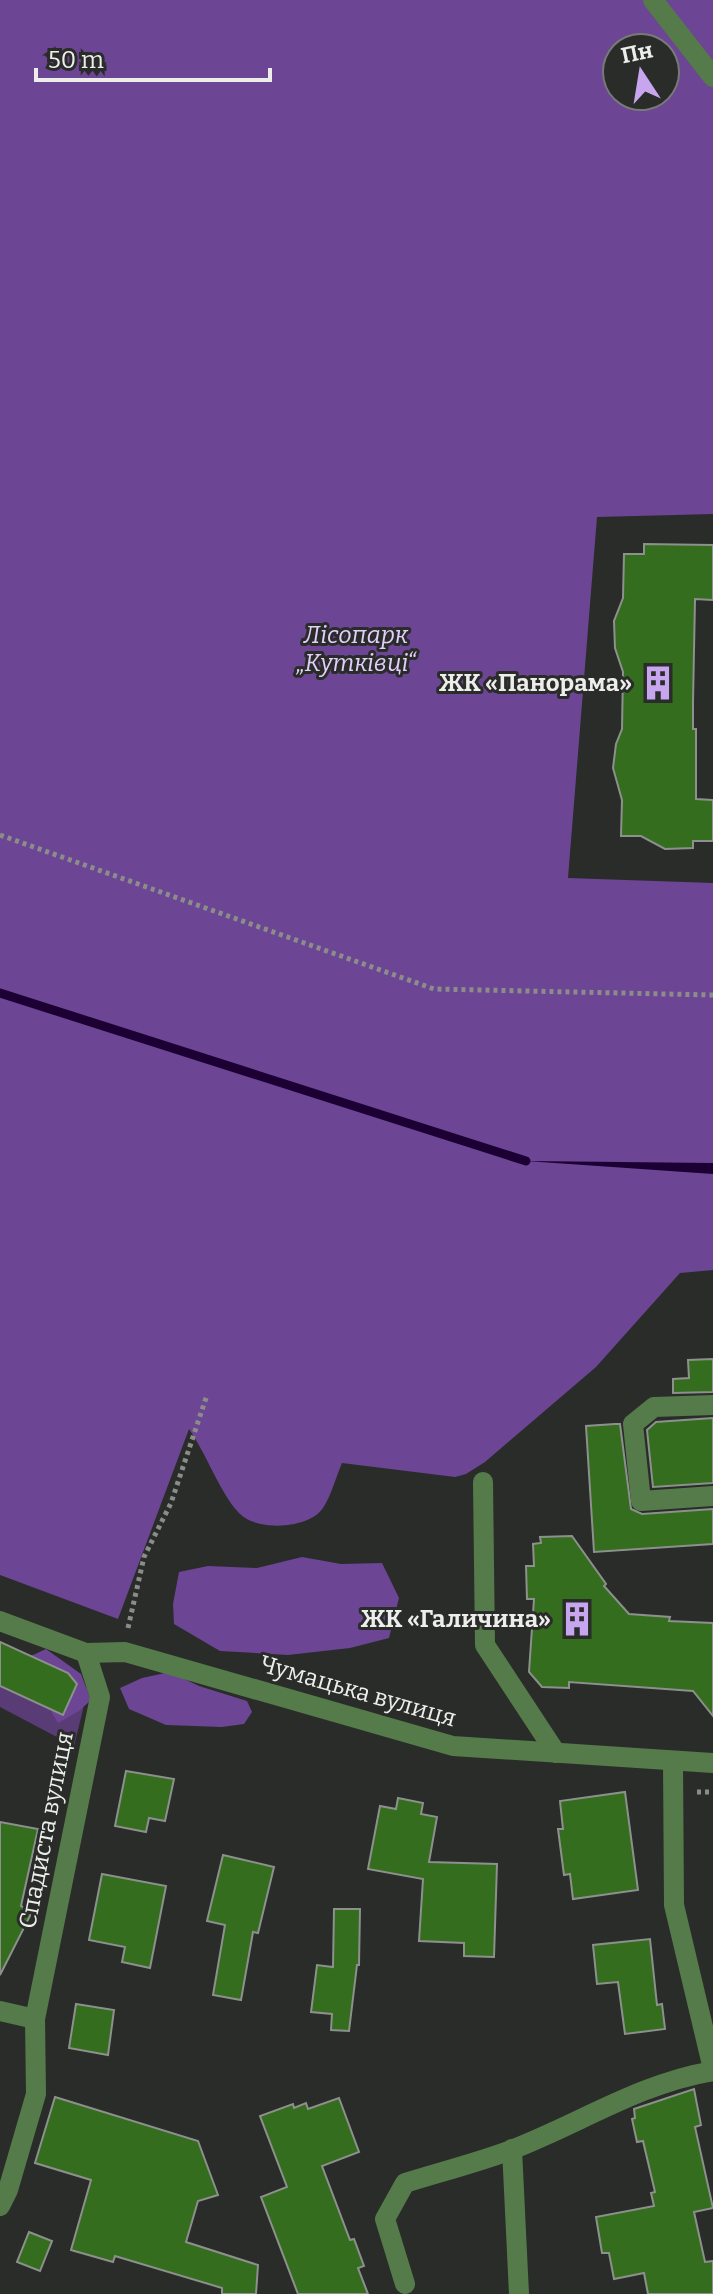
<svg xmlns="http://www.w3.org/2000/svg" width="713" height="2294" viewBox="0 0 713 2294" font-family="Bitter,serif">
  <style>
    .green { fill: #593c76 }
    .forest { fill: #6c4594; fill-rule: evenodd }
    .water { fill: #1c0033 }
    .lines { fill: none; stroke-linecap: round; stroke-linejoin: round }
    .stream { stroke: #1c0033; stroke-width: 9 }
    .building { fill: #336d1d; stroke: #8d908d; stroke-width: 2 }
    .path { stroke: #8b8d8a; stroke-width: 5; stroke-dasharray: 4 4; stroke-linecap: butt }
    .minor { stroke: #557b4a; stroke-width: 20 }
    .labels { text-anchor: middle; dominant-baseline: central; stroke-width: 6; stroke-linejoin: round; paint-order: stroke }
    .park-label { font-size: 24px; font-style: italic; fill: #e2cffb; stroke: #2a2c29 }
    .poi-label { font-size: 24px; font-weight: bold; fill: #edeeec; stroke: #2a2c29; text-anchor: end }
    .street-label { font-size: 24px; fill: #edeeec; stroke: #2a2c29 }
  </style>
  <rect width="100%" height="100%" fill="#2a2c29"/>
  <polygon class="green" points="0,1651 88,1689 74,1746 0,1707"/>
  <g class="forest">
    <path d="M0,0H713V514L597,517L568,878L713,883V1270L680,1273L596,1367L485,1462L466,1474L455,1477L342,1463C336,1477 331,1496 323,1508C309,1529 256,1532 239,1513C220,1493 206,1453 189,1429L118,1619L0,1575ZM617,48H665V96H617Z"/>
    <polygon points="302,1557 341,1564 382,1563 399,1598 389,1638 350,1648 288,1655 220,1651 174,1624 173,1604 179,1572 208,1566 257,1568"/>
    <polygon points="46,1649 81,1674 91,1700 79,1711 58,1723 19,1655 33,1655"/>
    <polygon points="170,1672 199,1686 247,1701 252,1712 244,1724 222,1727 166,1725 129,1709 120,1688 142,1678"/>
  </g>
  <polygon class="water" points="526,1161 713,1163 713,1174"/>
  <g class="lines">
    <polyline class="stream" points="0,993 526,1161"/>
  </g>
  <g class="building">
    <polygon points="644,544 713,545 713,600 695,599 693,702 693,729 696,729 696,799 713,800 713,841 693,841 693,848 665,849 641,836 621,836 622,800 613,768 616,744 622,729 623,672 615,648 614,621 623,598 624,554 644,554"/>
    <polygon points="713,1359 713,1392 673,1393 673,1379 689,1378 688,1360"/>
    <polygon points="713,1418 713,1483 653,1487 647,1430 656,1422"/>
    <polygon points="615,1424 620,1424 631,1509 642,1514 713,1509 713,1544 594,1552 586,1426"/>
    <polygon points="572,1536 606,1584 604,1586 629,1614 670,1617 669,1621 713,1623 713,1716 693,1691 569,1682 569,1688 542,1687 529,1672 534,1599 527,1599 526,1566 534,1566 533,1544 541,1543 540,1537"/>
    <polygon points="0,1642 68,1673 77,1684 63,1715 0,1686"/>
    <polygon points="126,1771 174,1779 165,1821 149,1818 146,1832 115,1826"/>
    <polygon points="625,1792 638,1890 573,1899 570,1874 564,1875 558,1829 563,1829 560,1801"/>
    <polygon points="398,1798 423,1803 421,1814 437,1817 429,1862 497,1864 494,1957 464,1956 464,1943 419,1941 423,1879 368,1869 380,1806 396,1809"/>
    <polygon points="0,1822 38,1829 21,1906 32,1912 0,1975"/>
    <polygon points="223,1855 274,1867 258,1933 253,1932 241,2000 213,1995 225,1925 207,1921"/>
    <polygon points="102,1874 166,1886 150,1968 122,1962 125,1947 89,1940"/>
    <polygon points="334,1909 360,1909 359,1965 357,1965 349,2031 331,2030 332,2014 311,2012 317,1965 333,1967"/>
    <polygon points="650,1939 657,2005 662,2004 665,2029 625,2034 618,1982 597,1984 593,1945"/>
    <polygon points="76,2004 114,2010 108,2055 69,2048"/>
    <polygon points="694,2089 701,2125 695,2127 713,2208 694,2212 705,2262 713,2261 713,2294 648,2294 644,2273 614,2279 609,2253 602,2253 596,2217 654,2206 651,2193 655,2192 643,2141 637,2142 632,2119 635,2118 634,2109"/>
    <polygon points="55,2097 198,2141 218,2195 198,2201 186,2242 258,2265 256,2294 222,2294 222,2288 115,2256 113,2262 71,2250 91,2180 35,2163"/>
    <polygon points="339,2098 359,2152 322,2166 350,2240 354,2239 364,2266 358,2268 368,2294 298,2294 261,2197 287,2187 260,2116 293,2104 294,2108 306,2103 308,2109"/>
    <polygon points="29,2232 52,2241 40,2271 17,2262"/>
  </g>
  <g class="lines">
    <g class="path">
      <polyline points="0,835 434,989 713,995"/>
      <polyline points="128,1628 144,1557 171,1503 207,1395"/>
      <polyline points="697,1792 713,1792"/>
    </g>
    <g class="minor">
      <polyline points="653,0 713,77"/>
      <polyline points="713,1405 654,1407 633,1424 641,1501 713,1496"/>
      <polyline points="483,1482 485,1645 556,1753"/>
      <polyline points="0,1621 86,1653 125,1652 453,1746 713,1763"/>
      <polyline points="673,1761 674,1905 713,2069"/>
      <polyline points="0,2011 35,2019"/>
      <polyline points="512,2149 519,2294"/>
      <polyline points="0,2206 8,2190 36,2094 35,2019 100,1697 86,1653"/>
      <path d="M405,2284L385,2219L405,2183C440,2172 476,2163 511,2150C579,2124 640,2083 713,2071"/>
    </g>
  </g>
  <defs>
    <g id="building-bare" transform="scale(2.76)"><path d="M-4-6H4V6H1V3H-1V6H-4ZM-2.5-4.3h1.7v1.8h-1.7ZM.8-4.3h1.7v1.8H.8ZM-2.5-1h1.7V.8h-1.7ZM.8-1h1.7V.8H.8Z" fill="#c7a6ef" stroke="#2a2c29" stroke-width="2.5" paint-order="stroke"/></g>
  </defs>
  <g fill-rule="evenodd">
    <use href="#building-bare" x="658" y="683"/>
    <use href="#building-bare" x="577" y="1619"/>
  </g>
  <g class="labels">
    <g class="park-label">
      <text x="356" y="635">Лісопарк<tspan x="356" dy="28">„Кутківці“</tspan></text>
    </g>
    <g class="poi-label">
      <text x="632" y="683">ЖК «Панорама»</text>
      <text x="551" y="1619">ЖК «Галичина»</text>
    </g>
    <g class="street-label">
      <text transform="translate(358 1691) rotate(16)">Чумацька вулиця</text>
      <text transform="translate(46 1830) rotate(-79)">Спадиста вулиця</text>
    </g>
  </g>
  <g transform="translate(641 72) rotate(348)"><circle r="38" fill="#2a2c29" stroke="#787a77" stroke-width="2"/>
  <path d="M0-6L14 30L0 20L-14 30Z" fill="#c7a6ef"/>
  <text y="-12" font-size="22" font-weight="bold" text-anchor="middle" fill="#edeeec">Пн</text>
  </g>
  <path d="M36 68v12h234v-12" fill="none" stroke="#edeeec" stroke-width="4"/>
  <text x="48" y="68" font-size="24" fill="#edeeec" stroke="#2a2c29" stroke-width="6" paint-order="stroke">50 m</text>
</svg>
